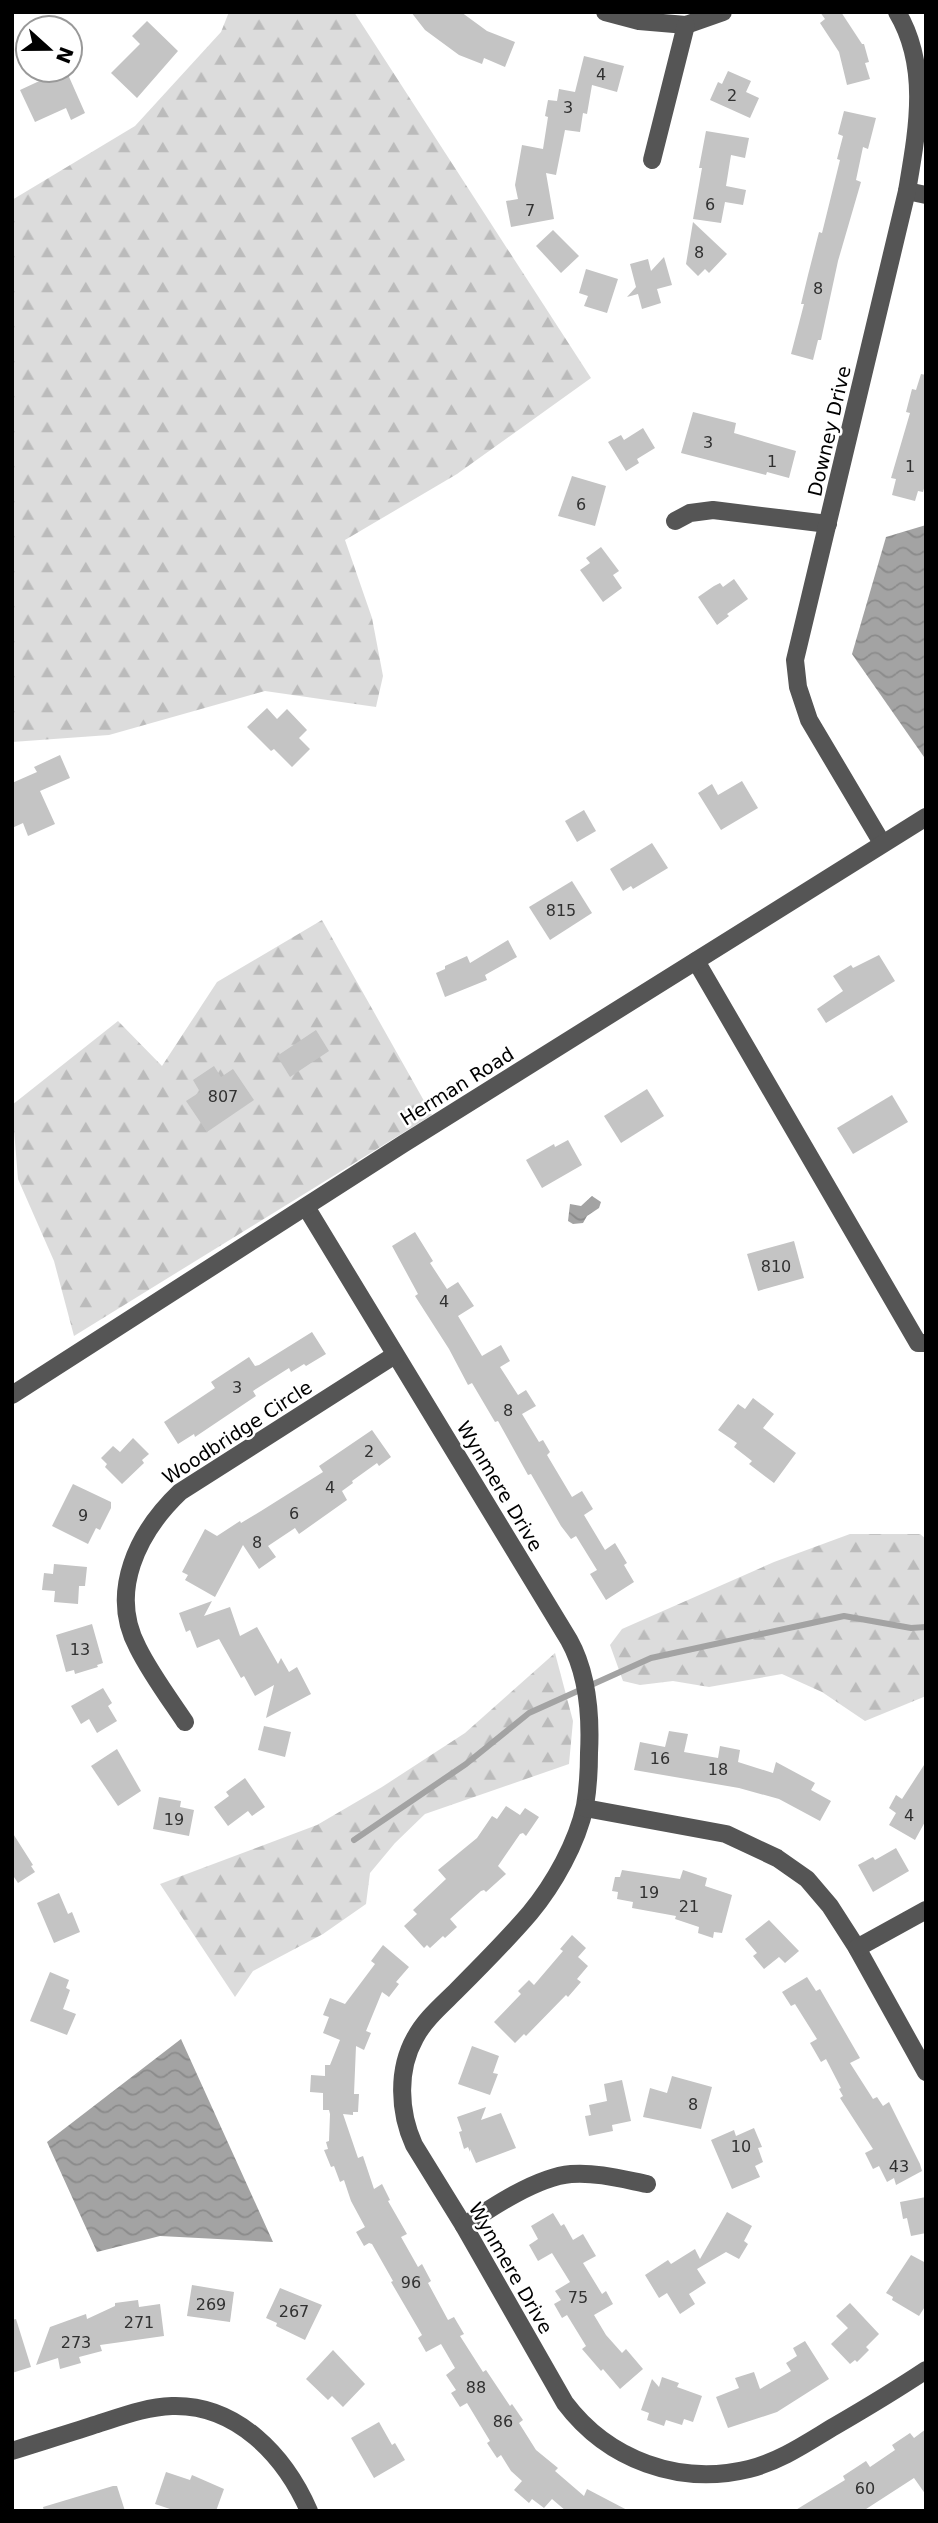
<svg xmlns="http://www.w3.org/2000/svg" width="938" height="2523" viewBox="0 0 938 2523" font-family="'DejaVu Sans',sans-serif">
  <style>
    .forest { fill: url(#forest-firs) }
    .water { fill: url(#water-waves) }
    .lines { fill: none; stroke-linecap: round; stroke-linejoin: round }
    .stream { stroke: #a3a3a3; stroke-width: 6 }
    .building { fill: #c4c4c4 }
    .minor { stroke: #555; stroke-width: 18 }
    .labels { text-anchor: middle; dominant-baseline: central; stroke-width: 5; stroke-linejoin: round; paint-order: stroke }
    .number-label { font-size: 16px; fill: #313131 }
    .street-label { font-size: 19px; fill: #000; stroke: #fff }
  </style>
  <defs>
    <pattern id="forest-firs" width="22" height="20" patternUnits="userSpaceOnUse" patternTransform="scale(1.75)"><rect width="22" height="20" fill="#dcdcdc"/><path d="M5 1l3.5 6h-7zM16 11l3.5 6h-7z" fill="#bbb"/></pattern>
    <pattern id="water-waves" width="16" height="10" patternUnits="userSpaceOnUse" patternTransform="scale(1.75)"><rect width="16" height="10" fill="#a3a3a3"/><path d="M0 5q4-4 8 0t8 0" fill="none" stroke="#8b8b8b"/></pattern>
  </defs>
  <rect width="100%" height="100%" fill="#fff"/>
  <g class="forest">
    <polygon points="229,12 354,12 591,378 457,474 345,540 372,618 383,676 376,707 265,691 109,735 12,742 12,200 135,126 221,32"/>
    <polygon points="322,920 432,1115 74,1336 54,1261 18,1179 12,1105 118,1021 162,1066 217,982"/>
    <polygon points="850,1534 920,1534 926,1539 926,1696 865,1721 822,1692 782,1674 709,1687 673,1681 640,1685 623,1681 610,1645 622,1629 774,1562"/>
    <polygon points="555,1653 573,1721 569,1764 425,1814 395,1843 370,1873 366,1904 323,1934 253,1971 235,1997 160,1884 317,1825 382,1787 465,1733"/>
  </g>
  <g class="water">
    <polygon points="926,525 926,756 924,757 852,654 886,537"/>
    <polygon points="592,1196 601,1202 599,1208 587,1216 583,1223 573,1224 568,1221 570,1204 581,1206"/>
    <polygon points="181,2039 273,2242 160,2236 97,2252 47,2142"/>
  </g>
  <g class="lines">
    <polyline class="stream" points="354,1840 466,1764 529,1713 651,1658 844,1616 911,1628 926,1627"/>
  </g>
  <g class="building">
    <polygon points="411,12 461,12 487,31 515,42 505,67 484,58 482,64 459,55 425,30"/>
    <polygon points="820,12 841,12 862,44 864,44 869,62 865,63 870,79 847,85 839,52 820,23 825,19"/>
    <polygon points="147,21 178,51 137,98 111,73 140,44 132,36"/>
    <polygon points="584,56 624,66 617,92 592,85 587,114 583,113 580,132 565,130 556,175 546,173 554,219 511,227 506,201 518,199 515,185 522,145 543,149 548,117 545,116 548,100 557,101 559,89 575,92"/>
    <polygon points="63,70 66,70 85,113 71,120 66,108 35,122 20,90"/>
    <polygon points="728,71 751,81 746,92 759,98 750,118 710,100 718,82 722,84"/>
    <polygon points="844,111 876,118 868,149 863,147 856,180 861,182 838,261 821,340 818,340 813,360 791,354 804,304 801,304 808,275 819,232 822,233 840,160 837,159 843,136 838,134"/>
    <polygon points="706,131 749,138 745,158 731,155 726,186 746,190 743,205 725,202 721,223 693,219 702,168 699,168"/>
    <polygon points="693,222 727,254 709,273 705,269 698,276 686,264"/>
    <polygon points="553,230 579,256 561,273 536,246"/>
    <polygon points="664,257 672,285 657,289 661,303 642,309 638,294 627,297 636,287 630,264 648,259 651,271"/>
    <polygon points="586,269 618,279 607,313 584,306 588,296 579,293"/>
    <polygon points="921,374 926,375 926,481 923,492 918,491 915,501 892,495 896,479 891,478 910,413 906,412 912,389 916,390"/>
    <polygon points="693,412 736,423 734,433 796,451 789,478 767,472 766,475 681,453"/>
    <polygon points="643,428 655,448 637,459 639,463 626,471 608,442 621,435 624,440"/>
    <polygon points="572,476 606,486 595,526 558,516"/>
    <polygon points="601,547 619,571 613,575 622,588 603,602 580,570 590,563 586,558"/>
    <polygon points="734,579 748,599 727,614 729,616 717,625 698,597 714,586 720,583 723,587"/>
    <polygon points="267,708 277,719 287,709 307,730 299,738 310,749 292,767 274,749 271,751 247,727"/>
    <polygon points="60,755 70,778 40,791 55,824 28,836 23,823 12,828 12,783 37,772 34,767"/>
    <polygon points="742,781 758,808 721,830 698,793 712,784 718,795"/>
    <polygon points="584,810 596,831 577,842 565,821"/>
    <polygon points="652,843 668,868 633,889 631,886 623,891 610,869"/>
    <polygon points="572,881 592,913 550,940 529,907"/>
    <polygon points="508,940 517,957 485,975 487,980 445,997 436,973 445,969 445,966 467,956 470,963"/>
    <polygon points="879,955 895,981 826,1023 817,1009 843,991 833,976 851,965 853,968"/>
    <polygon points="316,1030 329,1051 290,1077 277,1056"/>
    <polygon points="214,1066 221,1077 233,1069 254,1100 207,1132 186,1101 200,1092 193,1080"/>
    <polygon points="647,1089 664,1116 621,1143 604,1116"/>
    <polygon points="892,1095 908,1122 853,1154 837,1128"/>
    <polygon points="568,1140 582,1165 542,1188 526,1160 554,1144 555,1147"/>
    <polygon points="415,1232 433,1261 430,1263 447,1289 458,1282 474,1306 458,1316 482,1356 501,1345 510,1361 500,1367 518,1395 526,1390 536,1406 522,1414 539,1442 543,1440 550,1452 547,1455 572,1497 582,1491 593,1509 584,1515 605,1550 615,1543 627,1563 624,1565 634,1582 606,1600 590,1574 597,1570 576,1536 571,1539 561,1526 531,1474 528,1475 498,1421 495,1422 472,1383 468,1385 449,1349 415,1296 418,1294 392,1246"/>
    <polygon points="794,1241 804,1278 758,1291 747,1254"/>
    <polygon points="312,1332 326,1354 306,1366 304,1364 291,1372 289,1368 253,1391 256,1396 195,1437 194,1434 178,1444 164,1422 215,1388 211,1382 249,1357 255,1366 259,1365"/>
    <polygon points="753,1398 774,1414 763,1428 796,1453 774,1483 749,1464 752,1461 734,1447 737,1443 718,1430 738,1404 745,1409"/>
    <polygon points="372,1430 391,1457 379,1466 377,1463 352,1481 353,1483 342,1491 347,1500 299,1534 295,1528 268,1546 276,1557 259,1569 243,1545 215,1597 185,1580 188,1575 182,1572 205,1529 217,1536 240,1521 241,1523 261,1511 323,1472 319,1466"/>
    <polygon points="133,1438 149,1454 142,1460 144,1463 122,1484 105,1467 107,1464 101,1458 113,1446 120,1452"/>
    <polygon points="73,1484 111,1502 111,1508 100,1530 96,1528 88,1544 52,1526"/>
    <polygon points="54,1564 87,1567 85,1586 79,1586 78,1604 54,1602 55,1591 42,1590 44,1573 53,1574"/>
    <polygon points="212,1601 204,1616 230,1607 240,1636 257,1627 278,1664 281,1658 289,1672 297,1667 311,1694 266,1718 274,1685 255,1696 244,1676 241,1678 219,1639 197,1648 190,1630 186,1632 179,1613"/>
    <polygon points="92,1624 103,1663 97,1665 98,1667 75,1674 74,1670 66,1672 56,1635"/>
    <polygon points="103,1688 112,1703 108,1706 117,1721 97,1733 89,1719 81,1724 71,1706"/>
    <polygon points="264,1726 291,1732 285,1757 258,1750"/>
    <polygon points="669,1731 688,1734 684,1752 718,1758 720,1746 740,1750 738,1762 773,1773 776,1762 815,1783 811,1790 831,1801 820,1821 779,1799 739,1788 634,1770 640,1742 665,1747"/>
    <polygon points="117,1749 141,1791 118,1806 91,1766"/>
    <polygon points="926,1762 926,1820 915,1840 889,1825 896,1813 889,1808 896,1795 902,1799"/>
    <polygon points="245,1778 265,1807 252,1816 248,1811 228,1826 214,1807 229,1796 226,1792"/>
    <polygon points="159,1797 181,1801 180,1807 194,1810 189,1836 153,1829"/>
    <polygon points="506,1806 520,1815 525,1808 539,1817 526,1836 523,1833 520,1834 498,1866 506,1874 486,1892 484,1890 481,1891 450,1919 457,1927 445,1938 443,1936 430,1948 427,1945 424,1948 404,1926 417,1914 413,1910 446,1879 438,1870 477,1838 492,1816 497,1819"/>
    <polygon points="12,1832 33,1865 31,1866 35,1872 18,1883 12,1874"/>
    <polygon points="896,1848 909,1871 873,1892 858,1865 873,1857 875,1860"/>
    <polygon points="622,1870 680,1879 683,1870 707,1878 705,1886 732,1895 722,1933 714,1932 713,1938 698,1933 699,1927 675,1919 676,1916 632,1908 633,1902 617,1899 618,1892 612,1891 615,1877 620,1877"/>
    <polygon points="59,1893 68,1914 72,1912 80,1932 54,1943 37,1903"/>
    <polygon points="769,1920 799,1951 785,1963 779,1957 764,1969 753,1956 757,1953 745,1939"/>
    <polygon points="572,1935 586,1948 578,1957 588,1966 577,1979 581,1982 568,1997 566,1995 526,2036 524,2034 515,2043 494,2022 521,1994 518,1991 529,1980 534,1985 563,1951 560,1949"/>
    <polygon points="383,1945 409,1967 396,1982 399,1984 389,1997 382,1992 366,2031 371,2033 364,2050 356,2046 354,2094 359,2094 358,2112 353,2112 353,2115 343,2114 358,2158 363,2156 374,2189 382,2184 390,2200 388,2201 407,2234 401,2237 418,2267 422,2264 431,2281 428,2283 448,2320 454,2317 464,2334 460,2336 483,2372 486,2370 510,2406 512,2404 523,2420 519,2423 536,2450 558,2468 555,2471 584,2496 587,2489 629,2511 566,2511 552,2499 544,2508 532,2499 529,2503 514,2490 522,2481 511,2471 501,2455 497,2458 487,2443 490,2441 467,2403 460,2407 451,2393 456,2390 446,2375 455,2368 441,2344 426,2352 418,2338 422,2335 391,2282 393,2281 372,2244 369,2243 364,2246 356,2232 365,2227 351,2201 344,2180 340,2182 334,2166 331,2167 324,2150 328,2149 326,2142 329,2141 330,2114 329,2110 323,2110 323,2093 310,2092 311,2075 325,2076 325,2065 330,2065 340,2040 323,2033 329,2017 323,2015 330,1998 345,2004 375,1964 371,1961"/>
    <polygon points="50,1972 69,1980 66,1988 70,1990 63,2009 76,2014 67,2035 30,2021"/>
    <polygon points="807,1977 816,1991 820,1989 860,2058 850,2063 873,2099 877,2097 883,2106 889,2102 920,2164 922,2171 896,2185 894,2178 887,2182 879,2166 873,2169 865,2153 873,2149 840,2098 843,2096 839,2089 841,2088 826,2059 821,2062 810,2043 817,2039 795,2004 791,2006 782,1992"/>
    <polygon points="472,2046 499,2056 493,2073 498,2074 490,2095 458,2084"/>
    <polygon points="672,2076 712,2087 701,2129 643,2117 650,2088 667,2093"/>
    <polygon points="622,2080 631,2121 612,2125 613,2131 589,2136 585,2116 591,2115 589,2105 607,2101 604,2084"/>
    <polygon points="486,2107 481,2120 501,2113 516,2148 476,2163 470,2149 470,2152 468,2147 464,2149 459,2132 462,2131 457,2117"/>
    <polygon points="754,2128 762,2147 758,2148 763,2162 755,2166 760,2177 732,2189 711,2140 734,2130 736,2136"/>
    <polygon points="926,2197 926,2233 911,2236 907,2218 903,2219 900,2202"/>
    <polygon points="727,2212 752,2226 744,2241 748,2244 739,2259 726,2252 697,2269 706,2283 689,2294 695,2304 680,2314 667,2293 659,2298 645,2275 668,2260 671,2264 695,2249 700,2259"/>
    <polygon points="553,2213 561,2226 564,2224 573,2240 583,2234 596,2256 583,2263 602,2294 606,2291 613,2304 594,2315 606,2335 622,2353 626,2349 643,2369 620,2389 603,2369 601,2371 582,2349 586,2346 567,2315 562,2318 554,2304 561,2300 555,2291 570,2282 552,2253 538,2261 529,2245 538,2239 531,2226"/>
    <polygon points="911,2255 926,2263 926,2305 919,2316 892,2300 893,2297 886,2293"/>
    <polygon points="192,2285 234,2292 230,2322 187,2316"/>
    <polygon points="280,2288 322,2305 305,2340 276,2326 277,2323 266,2318"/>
    <polygon points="138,2300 139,2307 160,2304 164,2336 100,2345 102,2351 79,2357 81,2363 60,2369 58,2358 36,2365 50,2327 86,2314 87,2319 115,2306 115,2303"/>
    <polygon points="850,2303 879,2334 866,2347 869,2350 857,2362 855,2360 850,2364 831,2344 848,2328 836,2316"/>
    <polygon points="16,2319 31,2367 12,2373 12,2320"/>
    <polygon points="805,2341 829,2379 777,2412 728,2428 716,2397 739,2388 735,2378 754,2372 760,2389 791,2371 786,2363 797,2356 793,2348"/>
    <polygon points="333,2350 365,2384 343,2407 332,2396 328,2400 306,2379"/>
    <polygon points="662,2377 679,2383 677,2387 702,2396 693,2422 684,2419 682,2425 666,2420 664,2426 647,2420 649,2413 641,2410 652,2379 659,2387"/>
    <polygon points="379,2422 392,2445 395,2443 405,2460 374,2478 351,2438"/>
    <polygon points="926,2429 926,2495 914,2478 863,2511 794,2511 845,2480 843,2476 866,2461 870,2467 895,2450 892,2445 910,2433 914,2438"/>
    <polygon points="166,2472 190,2480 192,2475 224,2489 216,2511 176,2511 155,2504"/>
    <polygon points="113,2486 117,2486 125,2511 44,2511 43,2507"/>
  </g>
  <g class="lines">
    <g class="minor">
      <polyline points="605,12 639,21 686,25 723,12"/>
      <polyline points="652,160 686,25"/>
      <polyline points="907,191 926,195"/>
      <polyline points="675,521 690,513 713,510 828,524"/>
      <path d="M882,843L809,720L798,687L795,660L907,191C917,132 930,67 897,12"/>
      <polyline points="696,961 918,1343 926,1343"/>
      <path d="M306,1207L569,1640C588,1674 591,1714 589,1753C589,1771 588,1788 585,1806C577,1843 554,1884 530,1913C507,1940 482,1965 457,1990C442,2005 425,2019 415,2038C397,2070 399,2112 414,2145L464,2226L565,2403C608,2460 679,2486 749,2469C781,2461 808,2442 835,2426C866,2408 896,2390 926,2370"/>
      <polyline points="12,1395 403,1144 926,817"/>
      <path d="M185,1722C169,1698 151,1674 138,1648C108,1592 138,1532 180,1492L395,1355"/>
      <polyline points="585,1808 726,1834 777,1858 807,1879 830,1906 857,1948 926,2072"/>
      <polyline points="857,1948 926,1910"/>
      <path d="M464,2226C492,2207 537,2177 571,2174C596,2172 622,2179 647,2184"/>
      <path d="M12,2451C40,2442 67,2434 94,2425C120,2417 145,2407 172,2406C237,2404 285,2456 309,2511"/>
    </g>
  </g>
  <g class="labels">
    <g class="number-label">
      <text x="601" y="74">4</text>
      <text x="732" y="95">2</text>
      <text x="568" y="107">3</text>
      <text x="710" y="204">6</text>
      <text x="530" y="210">7</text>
      <text x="699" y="252">8</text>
      <text x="818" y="288">8</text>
      <text x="708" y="442">3</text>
      <text x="772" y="461">1</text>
      <text x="910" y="466">1</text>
      <text x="581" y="504">6</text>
      <text x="561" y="910">815</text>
      <text x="223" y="1096">807</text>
      <text x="776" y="1266">810</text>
      <text x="444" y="1301">4</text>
      <text x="237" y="1387">3</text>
      <text x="508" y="1410">8</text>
      <text x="369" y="1451">2</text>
      <text x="330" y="1487">4</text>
      <text x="294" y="1513">6</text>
      <text x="83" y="1515">9</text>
      <text x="257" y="1542">8</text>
      <text x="80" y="1649">13</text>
      <text x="660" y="1758">16</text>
      <text x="718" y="1769">18</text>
      <text x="909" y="1815">4</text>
      <text x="174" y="1819">19</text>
      <text x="649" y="1892">19</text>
      <text x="689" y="1906">21</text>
      <text x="693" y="2104">8</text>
      <text x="741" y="2146">10</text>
      <text x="899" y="2166">43</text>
      <text x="411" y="2282">96</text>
      <text x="578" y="2297">75</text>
      <text x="211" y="2304">269</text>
      <text x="294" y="2311">267</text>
      <text x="139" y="2322">271</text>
      <text x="76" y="2342">273</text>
      <text x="476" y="2387">88</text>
      <text x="503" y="2421">86</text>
      <text x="865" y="2488">60</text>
    </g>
    <g class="street-label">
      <text transform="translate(829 431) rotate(-77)">Downey Drive</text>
      <text transform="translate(457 1086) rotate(-32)">Herman Road</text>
      <text transform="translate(237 1432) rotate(-33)">Woodbridge Circle</text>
      <text transform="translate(500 1486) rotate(59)">Wynmere Drive</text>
      <text transform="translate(511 2268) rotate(60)">Wynmere Drive</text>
    </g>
  </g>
  <rect width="938" height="2523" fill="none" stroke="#000000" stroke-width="28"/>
  <g transform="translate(49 49) rotate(111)"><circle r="33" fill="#ffffff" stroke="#999999" stroke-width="2"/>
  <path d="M0-5L12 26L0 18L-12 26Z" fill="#000000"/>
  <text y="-10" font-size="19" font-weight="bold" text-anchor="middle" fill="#000000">N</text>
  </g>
</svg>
